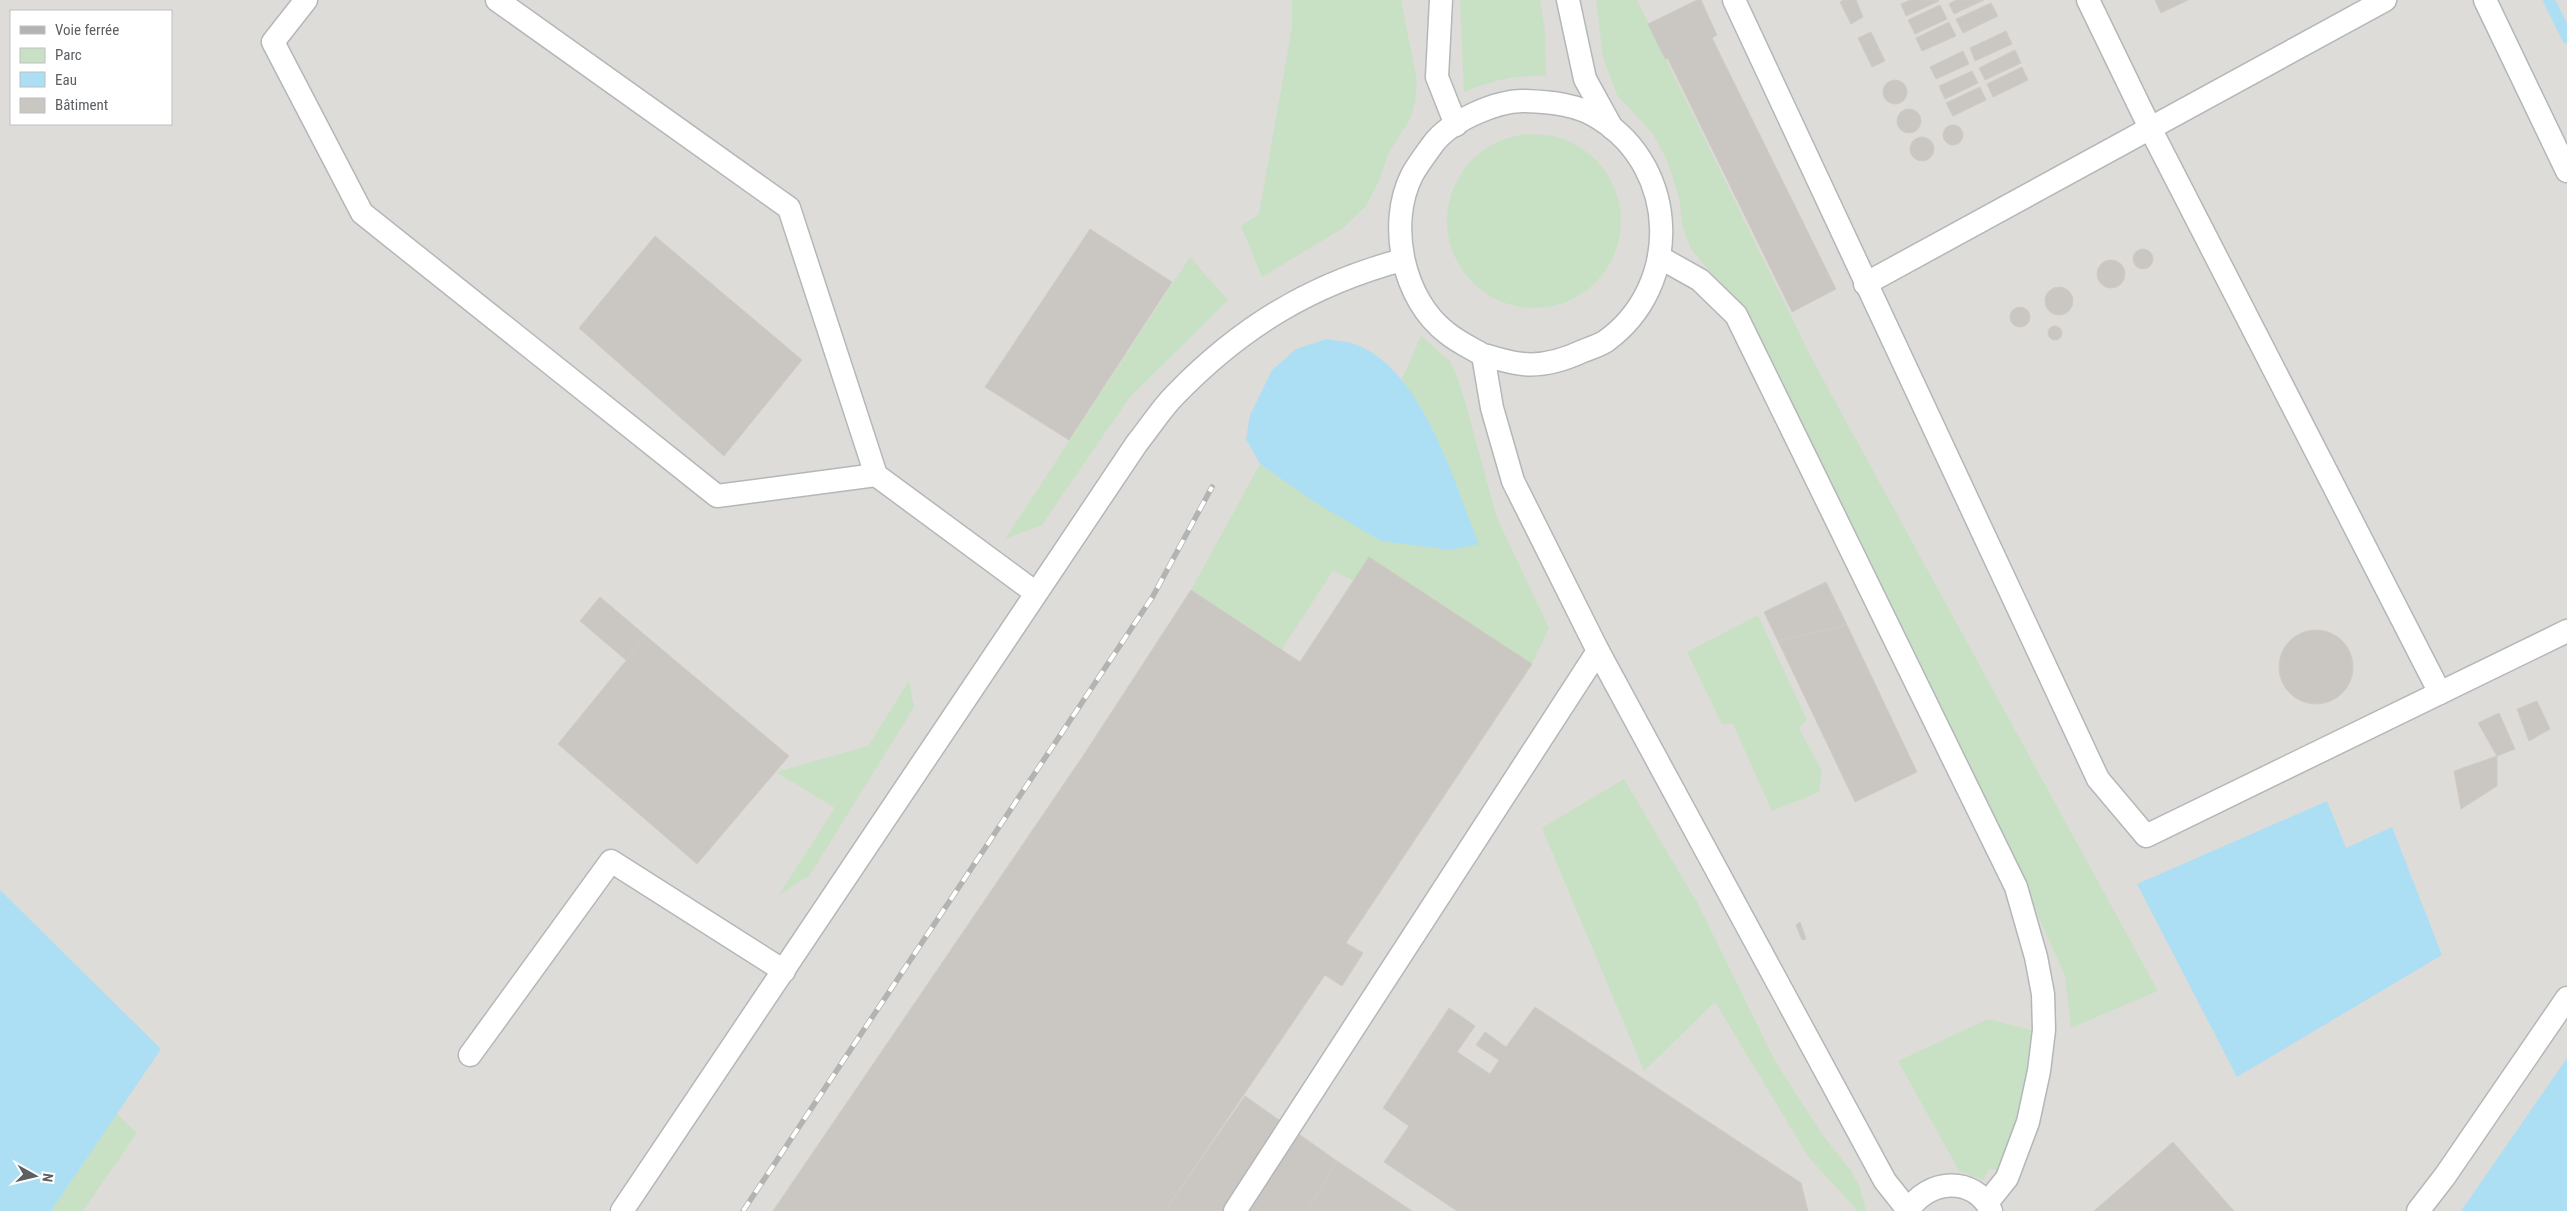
<svg xmlns="http://www.w3.org/2000/svg" width="2567" height="1211" viewBox="0 0 2567 1211" font-family="'Roboto Condensed',sans-serif">
  <style>
    .industrial { fill: #dedcd8; fill-rule: evenodd }
    .green { fill: #c8e1c4 }
    .water { fill: #addff4 }
    .lines { fill: none; stroke-linecap: round; stroke-linejoin: round }
    .stream { stroke: #addff4; stroke-width: 12 }
    .building { fill: #cac7c3; stroke: #d1cac3 }
    .service-casing { stroke: #b4b7b9; stroke-width: 25 }
    .service { stroke: #fff; stroke-width: 22 }
    .rail-casing { stroke: #b2b3b3; stroke-width: 5.5 }
    .rail { stroke: #fff; stroke-width: 4; stroke-dasharray: 11; stroke-linecap: butt }
  </style>
  <rect width="100%" height="100%" fill="#edeae4"/>
  <path class="industrial" d="M0,0H2567V1061L2463,1211H0ZM11,11H171V124H11Z"/>
  <g class="green">
    <polygon points="1292,0 1401,0 1417,80 1415,102 1410,119 1388,154 1379,181 1366,206 1343,228 1262,277 1241,226 1259,214 1292,27"/>
    <path d="M1460,0H1540L1545,31L1546,76C1512,76 1496,79 1464,92Z"/>
    <polygon points="1596,0 1637,0 1812,359 2158,991 2071,1028 2065,976 2025,886 1750,321 1691,249 1683,229 1679,198 1667,160 1653,134 1617,95 1603,57"/>
    <circle cx="1534" cy="221" r="87"/>
    <polygon points="1190,257 1228,300 1129,398 1042,525 1005,539"/>
    <polygon points="1421,336 1450,361 1461,387 1497,518 1549,628 1532,664 1333,571 1281,650 1191,590 1260,464 1316,503 1433,431 1402,379"/>
    <polygon points="1758,615 1807,720 1799,728 1822,771 1819,792 1772,811 1733,724 1722,724 1687,652"/>
    <polygon points="909,681 914,707 810,875 779,895 835,808 776,772 868,746"/>
    <polygon points="1624,779 1698,904 1775,1061 1822,1134 1851,1171 1859,1185 1866,1211 1858,1211 1809,1158 1715,1002 1644,1071 1542,828"/>
    <path d="M1988,1019L2035,1031C2031,1080 2016,1124 1998,1170L1989,1169L1984,1180L1959,1171L1898,1061Z"/>
    <polygon points="117,1114 137,1133 83,1211 51,1211"/>
  </g>
  <g class="water">
    <path d="M1327,339C1336,341 1348,341 1357,345C1424,372 1454,482 1479,544L1450,550L1381,541L1316,503L1260,464L1246,439L1250,415L1272,370L1296,349Z"/>
    <polygon points="2327,801 2346,848 2392,827 2442,955 2237,1077 2137,884"/>
    <polygon points="0,890 161,1049 51,1211 0,1211"/>
    <polygon points="2567,1058 2567,1211 2461,1211"/>
  </g>
  <g class="lines">
    <polyline class="stream" points="2549,0 2567,37"/>
  </g>
  <g class="building">
    <polygon points="1697,0 1701,0 1717,35 1712,38 1836,289 1792,312 1668,59 1665,59 1648,24"/>
    <polygon points="1844,0 1856,0 1863,17 1851,24 1840,2"/>
    <polygon points="1910,0 1938,0 1939,1 1906,16 1901,4"/>
    <polygon points="1956,0 1984,0 1954,14 1949,4"/>
    <polygon points="2155,0 2188,0 2161,13"/>
    <polygon points="1991,3 1998,16 1963,33 1956,19"/>
    <polygon points="1940,5 1947,19 1915,34 1908,20"/>
    <polygon points="1949,22 1956,36 1922,51 1916,38"/>
    <polygon points="2006,31 2012,44 1975,61 1970,48"/>
    <polygon points="1871,32 1885,61 1872,67 1858,38"/>
    <polygon points="2015,50 2021,63 1985,80 1979,68"/>
    <polygon points="1963,51 1969,64 1936,79 1930,67"/>
    <polygon points="2022,67 2028,80 1993,97 1987,84"/>
    <polygon points="1972,71 1978,83 1945,99 1939,86"/>
    <circle cx="1895" cy="92" r="12"/>
    <polygon points="1980,87 1986,100 1953,116 1946,103"/>
    <circle cx="1909" cy="121" r="12"/>
    <circle cx="1953" cy="135" r="10"/>
    <circle cx="1922" cy="149" r="12"/>
    <polygon points="1090,229 1172,282 1069,440 985,387"/>
    <polygon points="655,236 802,360 724,456 579,328"/>
    <circle cx="2143" cy="259" r="10"/>
    <circle cx="2111" cy="274" r="14"/>
    <circle cx="2059" cy="301" r="14"/>
    <circle cx="2020" cy="317" r="10"/>
    <circle cx="2055" cy="333" r="7"/>
    <polygon points="1369,557 1532,664 1346,943 1363,953 1342,986 1325,975 1165,1211 773,1211 1085,753 1191,590 1300,662"/>
    <polygon points="1826,582 1847,625 1778,641 1764,612"/>
    <polygon points="600,597 646,636 626,660 580,621"/>
    <polygon points="1847,625 1917,772 1855,802 1778,641"/>
    <circle cx="2316" cy="667" r="37"/>
    <polygon points="646,636 789,756 697,864 558,744"/>
    <polygon points="2537,701 2550,729 2529,741 2517,709"/>
    <polygon points="2499,713 2515,749 2497,756 2478,723"/>
    <polygon points="2497,756 2497,786 2461,809 2454,771"/>
    <polygon points="1800,922 1806,939 1802,940 1796,925"/>
    <polygon points="1535,1007 1801,1183 1808,1211 1457,1211 1384,1162 1409,1126 1383,1108 1449,1008 1475,1026 1457,1052 1490,1074 1499,1060 1476,1045 1485,1032 1506,1047"/>
    <polygon points="1245,1096 1337,1161 1307,1211 1165,1211"/>
    <polygon points="2173,1142 2234,1211 2094,1211"/>
    <polygon points="1337,1161 1412,1211 1307,1211"/>
  </g>
  <g class="lines">
    <g class="service-casing">
      <g id="service">
        <polyline points="306,0 273,42 362,213 717,496 876,475"/>
        <polyline points="497,0 789,208 876,475 1036,593"/>
        <polyline points="1441,0 1437,77 1456,125"/>
        <polyline points="1568,0 1585,79 1612,128"/>
        <polyline points="1734,0 2098,779 2146,836 2567,631"/>
        <polyline points="2088,0 2150,128 2440,693"/>
        <polyline points="2485,0 2567,171"/>
        <polyline points="1659,257 1700,280 1736,315 2016,887 2036,957 2043,994 2044,1030 2039,1071 2028,1122 2007,1178 1987,1203"/>
        <polyline points="1865,284 2385,0"/>
        <path d="M1483,355C1496,358 1510,363 1523,364C1543,366 1566,359 1583,351C1591,348 1600,345 1606,341C1682,286 1679,169 1600,119C1578,104 1550,102 1525,101C1497,100 1450,121 1433,144C1426,154 1418,164 1412,175C1387,224 1403,300 1447,333C1458,342 1471,348 1483,355L1492,408L1513,481L1598,651L1885,1181L1908,1210"/>
        <polyline points="470,1055 611,861 784,971"/>
        <path d="M622,1211L1137,443C1150,427 1161,409 1175,395C1241,327 1310,285 1402,260"/>
        <polyline points="1235,1211 1598,651"/>
        <path d="M1908,1211C1927,1179 1974,1175 1991,1211"/>
        <polyline points="2418,1211 2445,1176 2567,998"/>
      </g>
    </g>
    <use href="#service" class="service"/>
    <g class="rail-casing">
      <polyline id="rail" points="743,1211 1153,596 1212,487"/>
    </g>
    <use href="#rail" class="rail"/>
  </g>
  <rect x="10" y="10" width="162" height="115" fill="#ffffff" stroke="#bebfc1"/>
  <rect x="20" y="26" width="25" height="8" fill="#b2b3b3" stroke="#bebfc1"/>
  <text x="55" y="35" font-size="15" fill="#5c6063">Voie ferrée</text>
  <rect x="20" y="48" width="25" height="15" fill="#c8e1c4" stroke="#bebfc1"/>
  <text x="55" y="60" font-size="15" fill="#5c6063">Parc</text>
  <rect x="20" y="72" width="25" height="15" fill="#addff4" stroke="#bebfc1"/>
  <text x="55" y="85" font-size="15" fill="#5c6063">Eau</text>
  <rect x="20" y="98" width="25" height="15" fill="#cac7c3" stroke="#bebfc1"/>
  <text x="55" y="110" font-size="15" fill="#5c6063">Bâtiment</text>
  <g transform="translate(35 1176) rotate(98)" stroke="#ffffff" stroke-width="4" paint-order="stroke">
  <path d="M0-4L9 19L0 12L-9 19Z" fill="#5c6063"/>
  <text y="-8" font-size="14" font-weight="bold" text-anchor="middle" fill="#5c6063">N</text>
  </g>
</svg>
